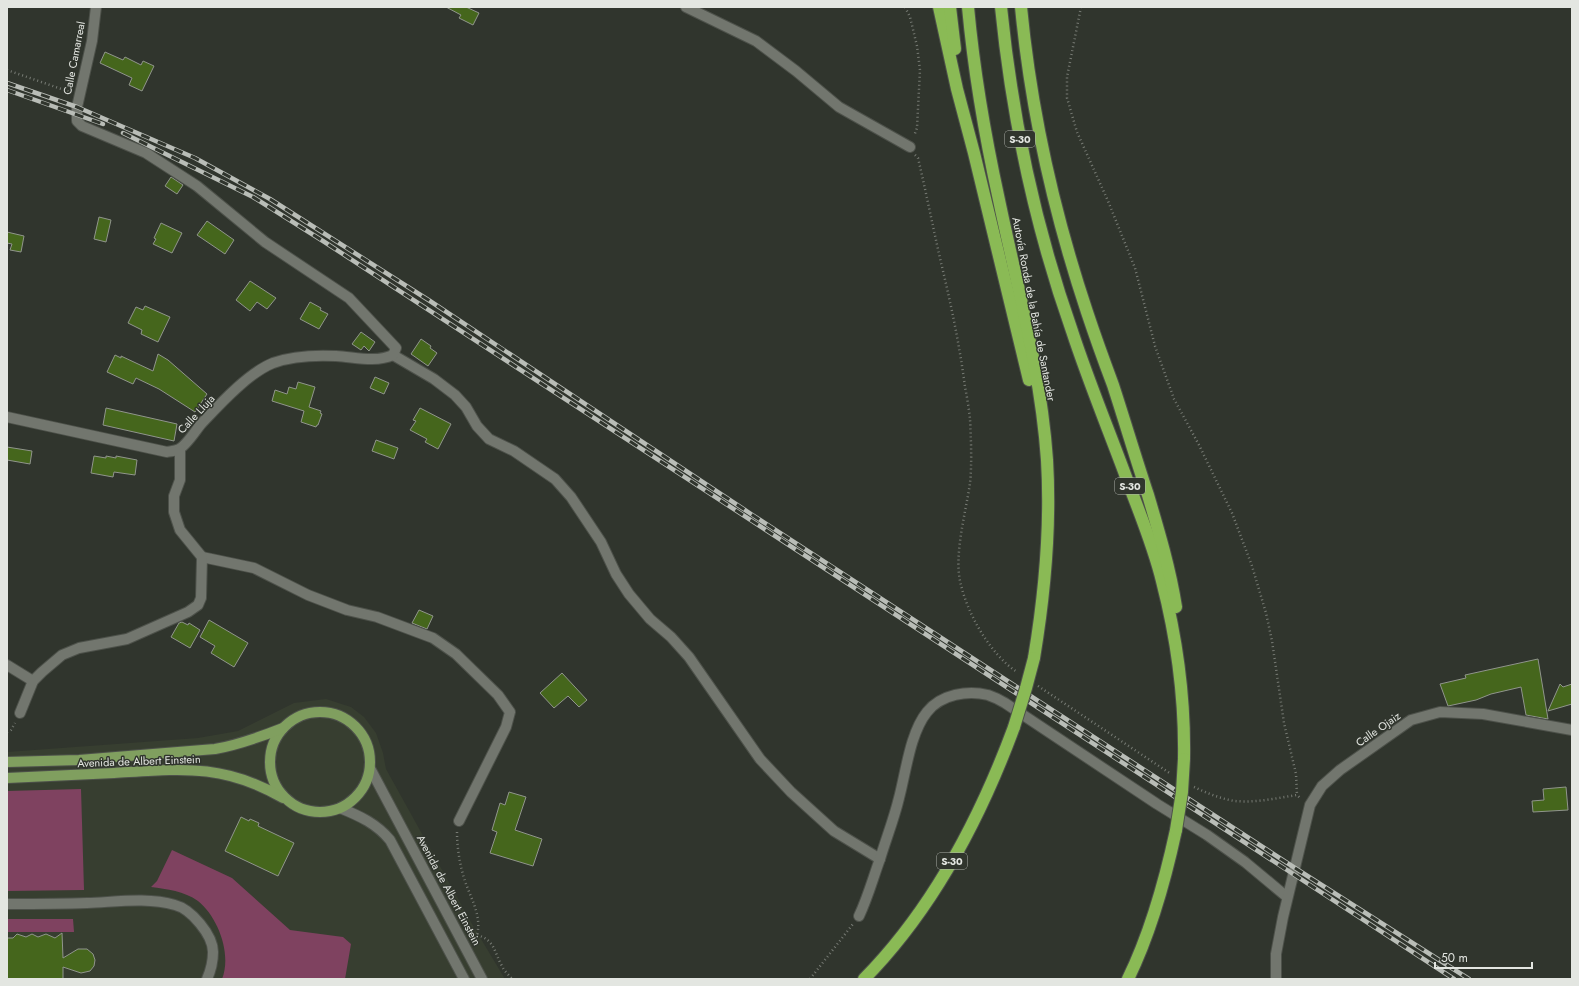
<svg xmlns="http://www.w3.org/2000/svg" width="1579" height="986" viewBox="0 0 1579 986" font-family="Jost,sans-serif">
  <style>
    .built { fill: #373e30 }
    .green { fill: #7f4260 }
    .building { fill: #45661c; stroke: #90958c }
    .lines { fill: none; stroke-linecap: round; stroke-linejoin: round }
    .minor-casing { stroke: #4d514a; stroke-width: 12 }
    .major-casing { stroke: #4d514a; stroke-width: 12 }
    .highway-casing { stroke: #4d514a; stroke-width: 14 }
    .path { stroke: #777b74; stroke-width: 2.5; stroke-dasharray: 1 3; stroke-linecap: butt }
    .minor { stroke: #72766e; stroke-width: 10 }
    .major { stroke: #809f5f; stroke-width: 10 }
    .highway { stroke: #8aba55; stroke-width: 12 }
    .rail-casing { stroke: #b9bdb7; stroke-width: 4.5 }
    .rail { stroke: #30352d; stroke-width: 3; stroke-dasharray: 9; stroke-linecap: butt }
    .highway-bridge-casing { stroke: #4d514a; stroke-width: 14; stroke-linecap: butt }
    .highway-bridge { stroke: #8aba55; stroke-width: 12 }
    .labels { text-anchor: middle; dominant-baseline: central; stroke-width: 3; stroke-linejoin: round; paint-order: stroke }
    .shield { fill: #30352d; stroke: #adb1ab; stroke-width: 1 }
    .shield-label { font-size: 10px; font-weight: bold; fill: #e3e6e1 }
    .street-label { font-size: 11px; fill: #e3e6e1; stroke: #30352d }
  </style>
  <rect width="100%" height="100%" fill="#30352d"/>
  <polygon class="built" points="326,699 351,707 364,717 376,733 383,753 386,769 472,924 505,979 7,979 7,752 198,738 238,731 294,703"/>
  <g class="green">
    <polygon points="81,789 84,890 7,891 7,791"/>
    <path d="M172,850L232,878L290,930L343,937L351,944L345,979H222C232,954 218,917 198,901C184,891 167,889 151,887L157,881Z"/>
    <polygon points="7,919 73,919 74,932 7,932"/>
  </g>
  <g class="building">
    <polygon points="446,7 466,7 479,13 473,25 459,18 461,15"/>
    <polygon points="105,52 123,60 125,57 141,65 143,61 154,66 142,91 129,85 132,78 100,63"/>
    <polygon points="171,177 183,185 177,194 165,186"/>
    <polygon points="99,217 111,220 106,242 94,239"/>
    <polygon points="207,221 234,240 225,254 197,235"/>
    <polygon points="161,223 182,233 172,253 153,244 156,239 154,238"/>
    <polygon points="7,232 24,236 21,252 10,250 12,244 7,243"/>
    <polygon points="250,281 276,298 267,309 257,302 250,311 236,300"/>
    <polygon points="310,302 321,308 320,310 328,314 319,329 300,319"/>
    <polygon points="145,306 170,317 158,342 141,334 142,330 128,323 136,307 143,310"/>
    <polygon points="361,332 375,342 369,351 364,346 361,350 352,344"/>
    <polygon points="421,339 431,346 430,348 437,353 428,366 411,354"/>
    <polygon points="158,354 168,360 207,394 195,412 159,389 136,378 133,384 107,372 115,355 121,358 121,356 153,371"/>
    <polygon points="375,377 389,383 384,394 370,388"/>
    <polygon points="298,382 315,387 309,407 321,411 320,413 322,414 318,425 317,425 316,427 301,422 304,411 272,401 275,390 287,394 289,387 296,389"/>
    <polygon points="106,408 177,424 174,441 103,425"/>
    <polygon points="420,408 451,424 438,449 425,442 427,439 410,430 416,421 413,420"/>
    <polygon points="376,440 398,448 394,459 372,451"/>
    <polygon points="7,447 32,451 30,464 7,460"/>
    <polygon points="94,456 106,458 106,456 116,458 116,456 137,460 135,475 114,472 113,477 91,473"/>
    <polygon points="419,610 433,616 427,629 412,623"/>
    <polygon points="209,620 248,643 234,667 211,653 215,646 200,637"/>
    <polygon points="182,622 188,625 189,623 200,630 190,648 171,637 179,623"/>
    <polygon points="1538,659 1548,719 1526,715 1521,687 1491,694 1476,700 1448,706 1440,684 1466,678 1465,675"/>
    <polygon points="562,673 587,700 579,707 568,696 554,708 540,693"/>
    <polygon points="1560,684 1563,687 1572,684 1572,704 1548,711"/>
    <polygon points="1566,787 1568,810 1533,812 1532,801 1544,800 1543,789"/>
    <polygon points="509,792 526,797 515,830 542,839 533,866 490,853 497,832 492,830 500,803 505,805"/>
    <polygon points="241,817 249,821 250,819 259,823 258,826 294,843 278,876 225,851"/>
    <polygon points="62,933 63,958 78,949 87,949 93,954 95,960 94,966 90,971 81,973 63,967 63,979 7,979 7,938 13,938 17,934 26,937 32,934 38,937 46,934 55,938"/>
  </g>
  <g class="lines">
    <g class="minor-casing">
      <g id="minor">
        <polyline points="686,7 756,41 796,71 839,107 910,147"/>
        <polyline points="393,355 434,379 455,395 466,407 477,426 489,439 514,451 555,479 571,497 601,542 616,574 629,594 650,619 671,637 689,657 760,759 791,792 834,831 880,859"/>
        <path d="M7,417L167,452C171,451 176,451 179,449C186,446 196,430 201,424C219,405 248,373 273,363C292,356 315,355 336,356C355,357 375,363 393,355L396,348L349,298L265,242L197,186L146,153L82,126L77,121V107L92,41L96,7"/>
        <polyline points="202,557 254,568 308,595 347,610 377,617 433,638 456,654 498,695 510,712 506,727 459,821"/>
        <polyline points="7,665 33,681"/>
        <polyline points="20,713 33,681 42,672 62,655 79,648 127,639 188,612 198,605 201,598 202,557 180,530 174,512 174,496 180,480 180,449"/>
        <polyline points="371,770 482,979"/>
        <path d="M340,808C360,816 377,824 390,840L464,979"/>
        <path d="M7,904C34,904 60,904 87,903C116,902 147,897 175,905C191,909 213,935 213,952C213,962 211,970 207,979"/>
        <path d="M859,916C868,897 873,878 880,859C886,839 894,819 899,798C906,772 910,733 927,712C941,694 968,690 988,695C994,697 1000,700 1005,703L1157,804L1207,835L1245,862L1287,897"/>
        <polyline points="1276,979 1276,954 1283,917 1310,805 1322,786 1340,770 1411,720 1440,712 1483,714 1572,730"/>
      </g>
    </g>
    <g class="major-casing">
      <g id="major">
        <circle cx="320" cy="762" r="50"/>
        <path d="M7,762L79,760L215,749C238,745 260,737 283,728"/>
        <path d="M7,778C43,776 78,775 114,773C180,769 223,763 283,798"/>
      </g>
    </g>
    <g class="highway-casing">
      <g id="highway">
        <polyline points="939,7 957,89 974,153 1029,380"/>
        <polyline points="950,7 955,49"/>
        <path d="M968,7C974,72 985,136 999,200C1017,286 1041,372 1047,460C1051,527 1045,592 1034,658"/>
        <path d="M1001,7C1012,117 1035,226 1072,331C1089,383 1110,433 1129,485C1141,516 1154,548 1162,581C1177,639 1185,699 1184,759"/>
        <path d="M1021,7C1031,111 1054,213 1087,312C1095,336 1104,361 1113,385C1125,422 1136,459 1148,495C1159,532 1170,569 1176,607"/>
        <path d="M864,979C934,908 980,819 1014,727"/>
        <path d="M1128,979C1151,932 1165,881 1176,830"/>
      </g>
    </g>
    <g class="path">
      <polyline points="905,7 910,17 917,46 920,70 917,128 914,136"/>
      <polyline points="1081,7 1067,77 1067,98 1077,132 1108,201 1135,268 1155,346 1174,399 1199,445 1232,513 1252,566 1266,613 1272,641 1284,723 1296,774 1297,795"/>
      <polyline points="7,70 70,92"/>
      <path d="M915,155L918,158C927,196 934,233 943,271C952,309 960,348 965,387C967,397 969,409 970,419C971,437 972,466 970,483C966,512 953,557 961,585C968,615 991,655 1017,672"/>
      <polyline points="1038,686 1171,774"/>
      <polyline points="7,732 11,730 15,723"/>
      <path d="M1194,787C1207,793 1221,799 1235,801C1256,803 1277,798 1297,795L1301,799"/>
      <path d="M457,832C457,848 460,866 465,881C471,899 482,916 477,935L472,938"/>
      <path d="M477,935C495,940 494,952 502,966C504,971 509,975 512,979"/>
      <polyline points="810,979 853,924"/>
    </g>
    <use href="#minor" class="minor"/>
    <use href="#major" class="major"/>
    <use href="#highway" class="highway"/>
    <g class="rail-casing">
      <g id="rail">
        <polyline points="7,83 77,107 195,158 270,199 430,301 751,514 1295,868 1469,979"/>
        <polyline points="7,90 103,124"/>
        <polyline points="123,133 253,197 323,241 1454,979"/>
      </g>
    </g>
    <use href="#rail" class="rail"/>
    <g class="highway-bridge-casing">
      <g id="highway-bridge">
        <polyline points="1014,727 1026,688 1034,658"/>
        <polyline points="1176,830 1182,792 1184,759"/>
      </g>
    </g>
    <use href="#highway-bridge" class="highway-bridge"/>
  </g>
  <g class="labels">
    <g class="shield">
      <rect x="1005" y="131" width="30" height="16" rx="3"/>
      <rect x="1115" y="478" width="30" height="16" rx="3"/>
      <rect x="937" y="853" width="30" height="16" rx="3"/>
    </g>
    <g class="shield-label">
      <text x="1020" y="139">S-30</text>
      <text x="1130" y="486">S-30</text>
      <text x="952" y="861">S-30</text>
    </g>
    <g class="street-label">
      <text transform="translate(74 58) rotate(-79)">Calle Camarreal</text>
      <text transform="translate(1034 309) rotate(79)">Autovía Ronda de la Bahía de Santander</text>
      <text transform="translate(196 414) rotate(-47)">Calle Lluja</text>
      <text transform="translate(1378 729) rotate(-35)">Calle Ojaiz</text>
      <text transform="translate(139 761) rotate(-2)">Avenida de Albert Einstein</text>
      <text transform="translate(449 890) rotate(62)">Avenida de Albert Einstein</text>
    </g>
  </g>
  <rect width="1579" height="986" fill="none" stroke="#e3e6e1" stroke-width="16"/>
  <path d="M1435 962v6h97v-6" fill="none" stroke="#e3e6e1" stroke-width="2"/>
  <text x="1441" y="962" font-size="12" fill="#e3e6e1" stroke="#30352d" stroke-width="3" paint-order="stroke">50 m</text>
</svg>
